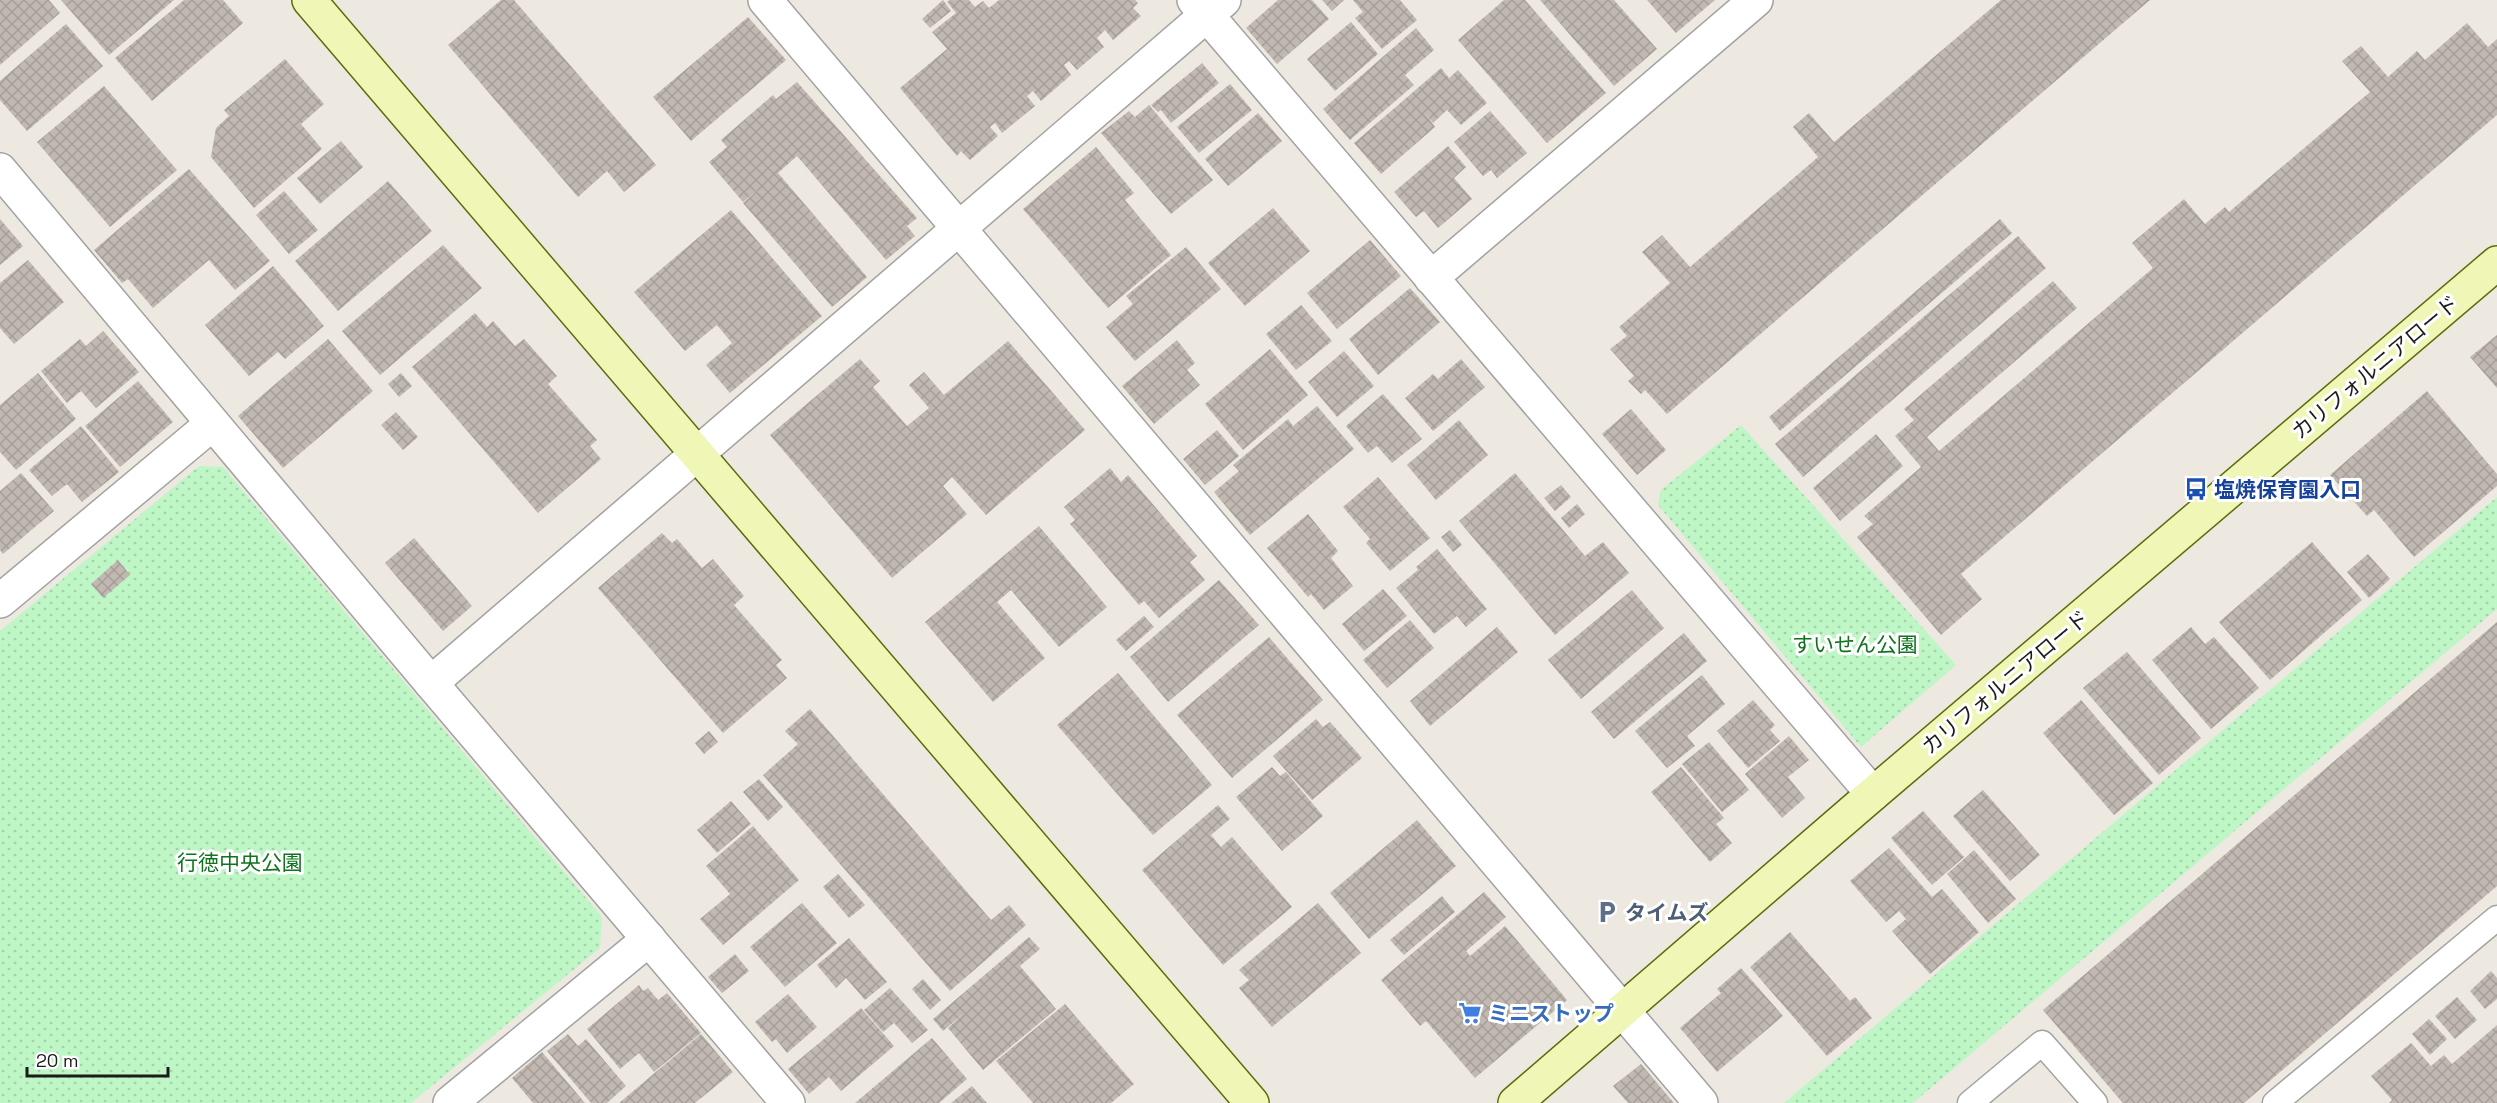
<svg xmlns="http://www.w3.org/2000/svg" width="2497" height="1103" viewBox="0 0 2497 1103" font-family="'Space Grotesk','Noto Sans JP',sans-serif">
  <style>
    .park { fill: url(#park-dots) }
    .building { fill: url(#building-cross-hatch) }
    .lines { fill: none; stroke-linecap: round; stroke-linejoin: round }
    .lane-casing { stroke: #a2a2a2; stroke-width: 27 }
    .street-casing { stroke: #a2a2a2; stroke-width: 36 }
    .secondary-casing { stroke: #5c6c09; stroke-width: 36 }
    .lane { stroke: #fff; stroke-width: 24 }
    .street { stroke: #fff; stroke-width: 33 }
    .secondary { stroke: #eff6b6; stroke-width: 33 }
    .labels { text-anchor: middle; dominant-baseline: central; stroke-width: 6; stroke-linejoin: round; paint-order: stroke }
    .street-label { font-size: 21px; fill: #1b1b1b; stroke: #fff }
    .transit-label { font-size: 21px; font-weight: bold; fill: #164399; stroke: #fff; text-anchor: start }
    .park-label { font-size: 21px; fill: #0f741d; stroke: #fff }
    .service-label { font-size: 21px; font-weight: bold; fill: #4e5e75; stroke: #fff; text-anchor: start }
    .shop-label { font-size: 21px; font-weight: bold; fill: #366cbe; stroke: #fff; text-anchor: start }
  </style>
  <defs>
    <pattern id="park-dots" width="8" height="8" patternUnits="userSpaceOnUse" patternTransform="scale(1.5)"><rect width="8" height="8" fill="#bef6c6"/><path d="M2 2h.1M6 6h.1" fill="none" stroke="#a3d2aa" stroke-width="1.8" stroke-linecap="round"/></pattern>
    <pattern id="building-cross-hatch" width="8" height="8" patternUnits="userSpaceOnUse" patternTransform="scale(1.5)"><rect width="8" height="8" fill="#c1b8b1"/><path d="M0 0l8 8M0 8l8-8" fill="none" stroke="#a59e98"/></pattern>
  </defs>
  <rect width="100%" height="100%" fill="#ede9e1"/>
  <g class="park">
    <polygon points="1741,425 1956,665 1861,747 1658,505 1661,490"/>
    <polygon points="199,466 223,467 602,917 600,948 411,1103 0,1103 0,631"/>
    <polygon points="2497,497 2497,609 1913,1103 1784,1103"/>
  </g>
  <g class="building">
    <polygon points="0,0 49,0 60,13 0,65"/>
    <polygon points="61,0 174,0 109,55"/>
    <polygon points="184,0 223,0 243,23 152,101 115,58"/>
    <polygon points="501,0 514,0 656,165 624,192 607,171 578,197 448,45"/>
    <polygon points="943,0 951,11 930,28 922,19"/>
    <polygon points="950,0 969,0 975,7 983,1 989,8 999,0 1135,0 1138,3 1133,8 1141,16 1113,40 1105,30 1097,38 1104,47 1077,70 1069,61 1064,65 1071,75 1041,101 1033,91 1027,96 1035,106 1002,133 995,123 990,127 998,136 970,160 961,151 957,156 900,88 947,49 932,32 956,13 947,2"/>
    <polygon points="1278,0 1312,0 1329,19 1277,64 1246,28"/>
    <polygon points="1322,0 1344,0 1332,11"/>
    <polygon points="1353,0 1400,0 1417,20 1382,49 1355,18 1363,12"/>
    <polygon points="1504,0 1525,0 1606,93 1547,143 1458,40"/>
    <polygon points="1540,0 1614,0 1657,49 1614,86"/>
    <polygon points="1647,0 1715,0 1676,33"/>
    <polygon points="2001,0 2150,0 1667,414 1645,390 1641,394 1628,381 1634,376 1610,349 1627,336 1619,327 1670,283 1642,252 1662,235 1690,267 1818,157 1793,127 1809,113 1834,142"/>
    <polygon points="748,17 786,60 691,141 653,97"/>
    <polygon points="1351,22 1378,54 1335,91 1307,59"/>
    <polygon points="2467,23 2488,47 2497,39 2497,115 1961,574 1982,599 1941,635 1857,537 1873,524 1864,516 1921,467 1895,436 1914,420 1904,409 2053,281 2077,308 1927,437 1939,451 2153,268 2132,243 2184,199 2205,224 2225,207 2229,212 2370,92 2342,61 2361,46 2388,77 2417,51 2425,60"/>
    <polygon points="66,24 103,66 27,131 0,100 0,81"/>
    <polygon points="1416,28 1434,50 1405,75 1414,85 1350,140 1323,109"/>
    <polygon points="285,59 324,104 301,124 322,149 254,208 211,157 216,128 229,116 224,110"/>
    <polygon points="1202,63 1219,83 1171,123 1161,110 1158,112 1151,105"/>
    <polygon points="1441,68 1449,78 1458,70 1487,103 1461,125 1447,110 1433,123 1425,113 1435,127 1381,174 1354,143"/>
    <polygon points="797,82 917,218 907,226 915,236 886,260 797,156 778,173 867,277 832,307 743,203 760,188 743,202 709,162 727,147 721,140 773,95 776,99"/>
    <polygon points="1230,84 1252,110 1199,153 1177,127"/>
    <polygon points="104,86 177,170 110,227 37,142"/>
    <polygon points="1149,105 1213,180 1171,214 1101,133 1129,111 1135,117"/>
    <polygon points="1490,111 1527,153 1497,178 1491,170 1483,176 1454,142"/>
    <polygon points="1258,113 1282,141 1228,186 1205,159"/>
    <polygon points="341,141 363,167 320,204 297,178"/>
    <polygon points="1448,146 1466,167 1454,178 1472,199 1438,228 1424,211 1416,217 1394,192"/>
    <polygon points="1096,147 1134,193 1125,200 1171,255 1108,308 1023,209"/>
    <polygon points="189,169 270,261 235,290 209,260 153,308 128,279 122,283 94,250"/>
    <polygon points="388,181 432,231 338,311 295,261"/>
    <polygon points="284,191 318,230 289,254 256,215"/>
    <polygon points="1273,208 1310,251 1245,306 1208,263"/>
    <polygon points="731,210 822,316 730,393 706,365 732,343 717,325 685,351 634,292"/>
    <polygon points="0,219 23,246 0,265"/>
    <polygon points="2000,219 2012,233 1780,431 1769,417"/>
    <polygon points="2018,236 2046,268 1803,477 1775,444"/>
    <polygon points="1370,240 1401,276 1337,329 1307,293"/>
    <polygon points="443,245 482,288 380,375 342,331"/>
    <polygon points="1186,247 1221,289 1135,361 1106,327 1133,304 1126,296"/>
    <polygon points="28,260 64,302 14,344 0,328 0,283"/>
    <polygon points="273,266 324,326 285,359 278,352 249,376 205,325"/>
    <polygon points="1410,288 1440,322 1378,375 1349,339"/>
    <polygon points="1301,305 1332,341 1296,370 1266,334"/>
    <polygon points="475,313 487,327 493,321 515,346 524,339 557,376 548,384 597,440 590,446 601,459 538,513 412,367"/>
    <polygon points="103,331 139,372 96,408 81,391 67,403 41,371 80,339 86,346"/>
    <polygon points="2497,335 2497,388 2470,357"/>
    <polygon points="328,339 373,391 283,468 238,416"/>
    <polygon points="1177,340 1195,363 1187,370 1200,385 1154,424 1122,386"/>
    <polygon points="1008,341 1085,430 986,515 952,477 943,486 967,514 892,578 770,435 860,359 880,381 873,387 907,426 929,408 909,385 924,372 944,395"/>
    <polygon points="1270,349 1308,395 1243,450 1205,404"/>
    <polygon points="1344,351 1374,386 1337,417 1308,382"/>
    <polygon points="1461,359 1485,387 1433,431 1405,398 1433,374 1438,379"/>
    <polygon points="38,373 76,419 16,470 0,452 0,405"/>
    <polygon points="401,373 412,386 399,397 388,384"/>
    <polygon points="138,381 173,422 120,467 85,426"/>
    <polygon points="2427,391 2497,474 2497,486 2414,557 2374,510 2367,516 2330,475"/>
    <polygon points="1383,394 1422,439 1392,463 1377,446 1368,453 1346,426"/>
    <polygon points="1317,406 1354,449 1250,535 1214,492 1239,471 1233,465 1288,419 1293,426"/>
    <polygon points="1631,409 1666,450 1637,475 1602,434"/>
    <polygon points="396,412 418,437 403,450 381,425"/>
    <polygon points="1459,420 1488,455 1436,500 1407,465"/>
    <polygon points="81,426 119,472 82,502 67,484 52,496 29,470"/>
    <polygon points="1217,430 1239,456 1205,485 1183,459"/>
    <polygon points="1876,434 1903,466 1840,521 1813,488"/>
    <polygon points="1110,468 1121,482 1128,475 1197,556 1190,562 1205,580 1159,618 1144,601 1139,605 1070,524 1075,520 1064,507"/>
    <polygon points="21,473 54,511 3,554 0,550 0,491"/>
    <polygon points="1515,473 1585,556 1603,542 1629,573 1555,635 1459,521"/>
    <polygon points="1378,477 1430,538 1390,571 1366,543 1370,539 1343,507"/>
    <polygon points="1561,485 1571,497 1555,511 1544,498"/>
    <polygon points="1577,504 1585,514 1569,528 1561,518"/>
    <polygon points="1308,514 1338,551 1331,558 1353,586 1324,610 1311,594 1308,597 1267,548"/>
    <polygon points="1039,526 1107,607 1059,647 1011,590 997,602 1045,658 993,702 925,622"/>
    <polygon points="1450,530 1462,545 1453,552 1441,537"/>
    <polygon points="662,533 672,543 677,539 702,568 713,559 744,596 734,605 782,660 776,665 787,678 723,733 598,588"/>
    <polygon points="414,538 472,606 443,631 385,563"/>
    <polygon points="2312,542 2362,600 2270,680 2219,622"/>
    <polygon points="1437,549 1487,609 1466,627 1457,616 1434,634 1396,588 1418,570 1416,567"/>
    <polygon points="2368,554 2390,579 2369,598 2347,572"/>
    <polygon points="118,560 130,575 103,598 91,584"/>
    <polygon points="1219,580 1259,625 1168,702 1130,657"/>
    <polygon points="1383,589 1407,616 1364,651 1342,624"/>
    <polygon points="1632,590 1664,628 1581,699 1548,660"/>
    <polygon points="1144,616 1154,627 1126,651 1116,640"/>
    <polygon points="1410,620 1434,648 1387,688 1363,660"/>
    <polygon points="2497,622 2497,886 2244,1103 2123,1103 2043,1010"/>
    <polygon points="1497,627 1518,652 1430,726 1410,701"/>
    <polygon points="2191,627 2205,644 2214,637 2259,688 2211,729 2152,660"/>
    <polygon points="1684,633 1707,661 1614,739 1591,712"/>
    <polygon points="1269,637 1323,700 1232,778 1177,715"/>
    <polygon points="2127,652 2201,738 2159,775 2083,688"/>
    <polygon points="1118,673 1212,785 1153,835 1057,725"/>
    <polygon points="1702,675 1725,704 1687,736 1695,746 1667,768 1635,731"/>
    <polygon points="1753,700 1775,725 1770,730 1780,741 1748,768 1717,731"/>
    <polygon points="2081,700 2153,783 2114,815 2043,733"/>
    <polygon points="810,709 991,920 1009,905 1026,925 950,991 763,775 798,744 785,731"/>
    <polygon points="1316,719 1323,727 1330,722 1362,758 1312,800 1273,756"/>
    <polygon points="709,731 718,742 704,754 695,743"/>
    <polygon points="1789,736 1809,760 1788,777 1805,798 1782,818 1745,774"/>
    <polygon points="1709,742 1749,790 1722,812 1682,764"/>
    <polygon points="1272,767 1280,776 1286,772 1323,816 1282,851 1236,797"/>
    <polygon points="1681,767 1724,818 1716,824 1732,843 1710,862 1651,792"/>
    <polygon points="759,779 783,807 768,821 743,792"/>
    <polygon points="1983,790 2040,855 2010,881 1953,816"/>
    <polygon points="731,801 751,824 717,853 697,830"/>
    <polygon points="1218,805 1230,819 1211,835 1221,847 1232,837 1292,907 1223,965 1142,870"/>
    <polygon points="1923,811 1964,857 1932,885 1891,838"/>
    <polygon points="1417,820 1456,866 1369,939 1330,893"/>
    <polygon points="753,826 799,880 723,945 700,919 730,894 706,866"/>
    <polygon points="1889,848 1932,897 1942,889 1979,932 1930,974 1892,931 1906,919 1899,911 1886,922 1850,881"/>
    <polygon points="1974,850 2016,899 1988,923 1947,874"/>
    <polygon points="838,874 865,905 849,918 823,887"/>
    <polygon points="1484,892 1506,917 1466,951 1470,956 1505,926 1567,1000 1475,1078 1426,1021 1420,1026 1381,980"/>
    <polygon points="1442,896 1455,912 1404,955 1390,940"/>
    <polygon points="802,903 837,943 785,987 750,947"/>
    <polygon points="1318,903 1361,953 1272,1027 1239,988 1249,980 1239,970"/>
    <polygon points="1790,932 1850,1001 1855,997 1872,1018 1827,1056 1750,967"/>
    <polygon points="1029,937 1040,949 1020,966 1056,1009 983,1070 948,1028 964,1013 943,1031 933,1019"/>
    <polygon points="849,938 887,982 865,1000 846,978 836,988 817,965"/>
    <polygon points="735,954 749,971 722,993 708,977"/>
    <polygon points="1741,968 1783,1016 1717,1072 1680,1028 1721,993 1717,989"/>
    <polygon points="2491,971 2497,978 2497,999 2485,1009 2470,991"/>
    <polygon points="923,979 941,1000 930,1010 912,989"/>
    <polygon points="639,985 643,991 648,988 658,1000 667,993 701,1033 654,1072 639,1053 620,1069 587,1029"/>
    <polygon points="890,988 928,1030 912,1043 894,1023 883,1032 864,1010"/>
    <polygon points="788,994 817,1027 787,1053 776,1039 772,1042 755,1022"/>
    <polygon points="2457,997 2477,1020 2455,1039 2435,1016"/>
    <polygon points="1065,1004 1134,1084 1111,1103 1033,1103 996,1061"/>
    <polygon points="861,1008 894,1046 841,1091 829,1077 809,1094 788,1069"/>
    <polygon points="2429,1019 2447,1039 2430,1055 2412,1034"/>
    <polygon points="2497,1025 2497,1103 2389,1103 2392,1100 2371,1076 2411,1043 2431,1066 2444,1055 2452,1064"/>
    <polygon points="568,1034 578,1046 586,1039 626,1086 607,1103 591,1103 547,1051"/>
    <polygon points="701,1034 733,1072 695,1103 619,1103"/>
    <polygon points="932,1038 967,1079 939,1103 855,1103"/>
    <polygon points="542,1052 585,1103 533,1103 512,1078"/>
    <polygon points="1641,1064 1674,1103 1628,1103 1613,1086"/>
    <polygon points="972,1086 987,1103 951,1103"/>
  </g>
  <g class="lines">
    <g class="lane-casing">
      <g id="lane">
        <polyline points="1970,1103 2042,1043 2095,1103"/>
        <polyline points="2275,1103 2497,918"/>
      </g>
    </g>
    <g class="street-casing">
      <g id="street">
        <polyline points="765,0 1701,1103"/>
        <polyline points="1194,0 1873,794"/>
        <polyline points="0,170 431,683 788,1103"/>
        <polyline points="1431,278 1756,0"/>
        <polyline points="0,601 212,424"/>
        <polyline points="431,683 1224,0"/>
        <polyline points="450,1103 649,939"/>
      </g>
    </g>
    <g class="secondary-casing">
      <g id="secondary">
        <polyline points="309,0 1252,1103"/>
        <polyline points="1515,1103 1873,794 2497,263"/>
      </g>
    </g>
    <use href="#lane" class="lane"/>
    <use href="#street" class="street"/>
    <use href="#secondary" class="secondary"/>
  </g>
  <defs>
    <g id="bus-bare" transform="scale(1.8)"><path d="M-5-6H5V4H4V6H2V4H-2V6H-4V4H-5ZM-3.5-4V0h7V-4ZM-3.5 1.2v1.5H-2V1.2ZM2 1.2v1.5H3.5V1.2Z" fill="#1a4fb4" stroke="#fff" stroke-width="2.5" paint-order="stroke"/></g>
    <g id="parking-bare" transform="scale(1.8)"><path d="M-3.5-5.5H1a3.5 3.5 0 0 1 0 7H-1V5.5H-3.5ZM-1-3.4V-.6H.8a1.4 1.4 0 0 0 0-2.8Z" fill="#5c6f8a" stroke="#fff" stroke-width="2.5" paint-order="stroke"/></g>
    <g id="supermarket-bare" transform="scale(1.8)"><path d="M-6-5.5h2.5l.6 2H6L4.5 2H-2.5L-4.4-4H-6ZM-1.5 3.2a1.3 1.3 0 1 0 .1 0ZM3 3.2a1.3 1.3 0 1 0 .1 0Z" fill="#3f7fe0" stroke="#fff" stroke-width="2.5" paint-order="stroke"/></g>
  </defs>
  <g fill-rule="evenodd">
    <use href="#bus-bare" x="2196" y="489"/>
    <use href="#parking-bare" x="1607" y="912"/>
    <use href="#supermarket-bare" x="1470" y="1013"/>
  </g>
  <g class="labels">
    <g class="street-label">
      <text transform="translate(2375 367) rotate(-40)">カリフォルニアロード</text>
      <text transform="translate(2005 682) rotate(-40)">カリフォルニアロード</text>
    </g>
    <g class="transit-label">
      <text x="2214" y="489">塩焼保育園入口</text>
    </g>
    <g class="park-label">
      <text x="1855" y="644">すいせん公園</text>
      <text x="240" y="862">行徳中央公園</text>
    </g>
    <g class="service-label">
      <text x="1625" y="912">タイムズ</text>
    </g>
    <g class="shop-label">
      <text x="1488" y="1013">ミニストップ</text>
    </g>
  </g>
  <path d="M27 1067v9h141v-9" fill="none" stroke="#1b1b1b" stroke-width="3"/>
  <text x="36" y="1067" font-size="18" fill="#1b1b1b" stroke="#ffffff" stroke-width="4.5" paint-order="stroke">20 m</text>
</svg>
